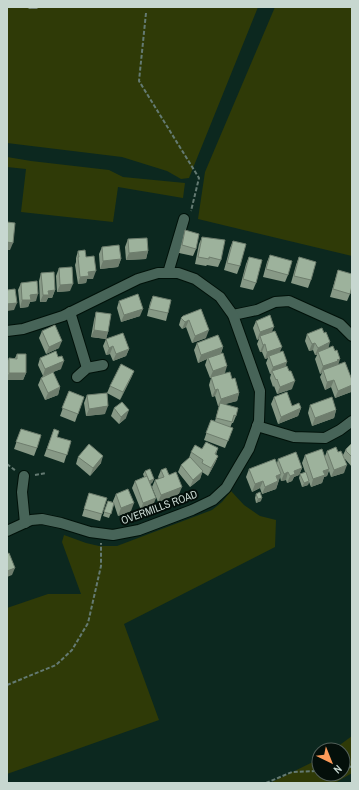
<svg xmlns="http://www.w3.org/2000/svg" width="359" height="790" viewBox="0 0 359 790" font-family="'Archivo Narrow',sans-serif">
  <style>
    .green { fill: #2f3a07 }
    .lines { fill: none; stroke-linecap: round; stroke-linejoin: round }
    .minor-casing { stroke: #001109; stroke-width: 12 }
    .path { stroke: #647a72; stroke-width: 2; stroke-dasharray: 4 2; stroke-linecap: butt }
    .minor { stroke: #476458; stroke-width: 10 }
    .wall { fill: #879986 }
    .shaded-wall { fill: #6e7d6d }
    .building { fill: #9db29c; stroke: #6e7d6d }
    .labels { text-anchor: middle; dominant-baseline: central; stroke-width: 4; stroke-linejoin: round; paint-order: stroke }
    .street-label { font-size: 11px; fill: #c7d7d0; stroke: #040f0a }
  </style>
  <rect width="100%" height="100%" fill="#0c281f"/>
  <g class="green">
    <polygon points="7,7 258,7 189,178 181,179 167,171 122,157 7,143"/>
    <polygon points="275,7 352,7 352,256 198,219 205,172"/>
    <polygon points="7,157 31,161 109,170 123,177 185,183 183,198 118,187 113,222 21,212 26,169 7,167"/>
    <polygon points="231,491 244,505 260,516 276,520 275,547 124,624 159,720 7,774 7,608 48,594 81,594 62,542 64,535 86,543 99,546 117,546 212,510 222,502"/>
    <polygon points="352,736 352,773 335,783 270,783 319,759 319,774 343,774 343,750 333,750"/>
  </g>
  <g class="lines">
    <g class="minor-casing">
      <g id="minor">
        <polyline points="168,273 184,219"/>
        <polyline points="70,312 87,368"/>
        <polyline points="233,315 257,310 275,302 289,301 340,324 352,336"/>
        <polyline points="7,331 23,329 63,316 138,279 158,273 178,273 195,279 220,297 233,315 260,391 259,421 249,449 226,488 213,500 192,510 139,530 113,535 90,532 61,523 42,519 31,520 7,531"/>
        <polyline points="77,377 87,368 103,365"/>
        <polyline points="257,426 294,437 325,438 340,430 352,421"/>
        <polyline points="24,476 22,492 25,523"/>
      </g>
    </g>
    <g class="path">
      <polyline points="146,13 139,81 199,178 191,211"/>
      <polyline points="7,464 16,471"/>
      <polyline points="35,475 46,473"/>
      <polyline points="7,685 56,665 72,650 88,623 101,566 101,543"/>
      <polyline points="343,770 352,766"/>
      <polyline points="266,783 292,772 319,771"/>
    </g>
    <use href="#minor" class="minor"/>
  </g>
  <g class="wall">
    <polygon points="25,7 40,7 36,9 30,9"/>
    <polygon points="185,230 196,249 193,256 179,253 183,238"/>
    <polygon points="202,237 221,260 218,267 207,265 206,266 195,264 199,244"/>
    <polygon points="128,239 148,251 146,259 126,260 125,247"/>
    <polygon points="233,241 240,266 237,274 224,270 230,248"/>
    <polygon points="102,247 121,259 118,267 100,269 99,254"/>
    <polygon points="78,251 86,257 93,279 87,279 86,283 78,284 75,265 76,262 76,258"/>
    <polygon points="270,255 288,275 285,282 263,277 267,262"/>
    <polygon points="249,257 256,283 253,290 240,287 246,264"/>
    <polygon points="299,257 311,280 308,288 291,283 296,265"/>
    <polygon points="59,268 70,291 57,292 56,276"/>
    <polygon points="338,270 350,294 347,301 330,297"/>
    <polygon points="41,273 55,290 52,298 48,298 46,302 40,302 39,281"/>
    <polygon points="21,283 36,301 30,302 28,307 20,308 18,290"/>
    <polygon points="153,296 168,313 166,321 147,316 150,303"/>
    <polygon points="119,301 140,316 121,322 117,308"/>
    <polygon points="201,309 206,338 192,343 186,327 182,329 179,325 181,318"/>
    <polygon points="96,312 108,332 106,339 91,337 94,320"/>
    <polygon points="256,321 280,352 286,366 292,389 277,394 274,386 273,387 270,378 271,374 270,374 266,363 268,358 265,359 262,352 260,352 257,344 259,339 257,340 253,328"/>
    <polygon points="42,331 59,348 46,354 39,338"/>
    <polygon points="307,334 328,348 338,364 352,380 352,389 351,392 335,398 331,387 325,390 320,377 322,373 320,374 315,359 317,355 315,355 313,350 309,351 305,341"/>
    <polygon points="106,339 129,349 126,356 113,361 110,354 106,355 103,346"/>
    <polygon points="197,343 223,347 221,354 224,373 232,379 239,393 237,401 224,404 236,416 233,423 232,423 230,428 233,428 225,448 204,440 211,420 215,421 219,406 218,406 215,396 212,397 209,385 211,378 210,378 205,365 207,359 198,363 194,350"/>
    <polygon points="17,354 26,373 23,380 7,380 7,363 9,358 15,358"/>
    <polygon points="40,358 61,369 53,372 60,387 58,395 45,400 38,385 41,378 43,376 38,365"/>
    <polygon points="134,371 131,378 120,400 107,393 110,386"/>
    <polygon points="69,391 84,397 75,422 60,416"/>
    <polygon points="87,395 105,414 86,416 84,403"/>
    <polygon points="274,397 292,406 301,408 298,416 278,424 271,404"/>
    <polygon points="310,405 336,410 334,418 312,426 308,413"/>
    <polygon points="114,408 126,418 119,424 111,416"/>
    <polygon points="21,429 37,448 34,456 14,449"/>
    <polygon points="54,429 57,437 71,441 64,463 44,456"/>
    <polygon points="352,443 352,467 345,459 344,473 331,477 329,471 327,476 324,477 322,483 311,487 309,482 308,485 302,487 299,478 300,474 305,472 302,463 305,455 325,456 327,451 338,452 343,455 346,449"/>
    <polygon points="218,448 216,455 218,456 215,463 208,476 202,472 200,479 190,487 178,472 181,465 189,458 191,452 202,449"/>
    <polygon points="78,457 101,463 90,476 76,464"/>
    <polygon points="278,459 302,468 299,475 294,477 292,481 287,483 286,480 281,481 280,477 276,489 262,494 260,488 252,492 246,477 249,469 277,463"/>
    <polygon points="161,470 169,475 179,494 158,502 152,487 155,480 159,479 158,477"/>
    <polygon points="145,471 154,479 152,483 150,484 153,506 141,510 132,488 135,481 144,477 143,474"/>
    <polygon points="89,493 102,514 100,521 82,516"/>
    <polygon points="116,494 131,511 118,516 114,504 109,518 103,516 108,501 113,502 113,501"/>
    <polygon points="256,494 261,501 256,503 255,498"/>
  </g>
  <g class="shaded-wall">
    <polygon points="31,7 40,7 36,9 30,9"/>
    <polygon points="7,242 13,243 10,250 7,250"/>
    <polygon points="148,251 146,259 126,260 129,253"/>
    <polygon points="121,259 118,267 100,269 103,261"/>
    <polygon points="96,271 93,279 87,279 86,283 78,284 80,277 88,272"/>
    <polygon points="73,284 70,291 57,292 60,285"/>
    <polygon points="55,290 52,298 48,298 46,302 40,302 43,295 48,291"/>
    <polygon points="38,294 36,301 30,302 28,307 20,308 22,300 30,295"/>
    <polygon points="17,303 14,310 7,311 7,304"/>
    <polygon points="143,309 140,316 121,322 124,315"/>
    <polygon points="189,320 186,327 182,329 185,322"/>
    <polygon points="274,327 271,334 260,336 259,339 257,340 260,332"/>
    <polygon points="94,330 108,332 106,339 91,337"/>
    <polygon points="209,330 206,338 192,343 195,336"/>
    <polygon points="62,341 59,348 46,354 49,347"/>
    <polygon points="330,342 328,350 318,352 317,355 315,355 318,348"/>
    <polygon points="315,343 313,350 309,351 312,344"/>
    <polygon points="265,344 262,352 260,352 263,345"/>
    <polygon points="113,346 110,354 106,355 109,348"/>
    <polygon points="223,347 220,355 208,358 207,359 198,363 201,355"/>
    <polygon points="282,347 279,354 269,356 268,358 265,359 267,352"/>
    <polygon points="129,349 126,356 113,361 116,354"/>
    <polygon points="340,359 338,366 323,370 322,373 320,374 323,366"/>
    <polygon points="64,361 61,369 43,376 45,369"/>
    <polygon points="287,362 285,369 272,371 271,374 270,374 273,367"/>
    <polygon points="227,366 225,373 210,378 213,371"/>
    <polygon points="134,371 131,378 120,400 123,392"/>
    <polygon points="9,373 26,373 23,380 7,380 7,377"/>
    <polygon points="334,380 331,387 325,390 327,382"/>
    <polygon points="295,381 292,389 277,394 280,387"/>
    <polygon points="352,385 352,389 351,392 335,398 338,391"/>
    <polygon points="60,387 58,395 45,400 48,393"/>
    <polygon points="218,389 215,396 212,397 215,390"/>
    <polygon points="239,393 237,401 219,406 220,403 219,406 218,406 221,399"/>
    <polygon points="108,406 105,414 86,416 89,409"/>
    <polygon points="301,408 298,416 278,424 281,417"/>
    <polygon points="129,410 126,418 119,424 121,417"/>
    <polygon points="336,410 334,418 312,426 315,418"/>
    <polygon points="103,456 101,463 90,476 93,468"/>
    <polygon points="218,456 215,463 208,476 211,468"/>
    <polygon points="347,465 344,473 331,477 334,470"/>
    <polygon points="302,468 299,475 294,477 292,481 287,483 290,476 294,471"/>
    <polygon points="329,469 327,476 324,477 322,483 311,487 313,479 323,471"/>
    <polygon points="203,471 200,479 190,487 193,480"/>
    <polygon points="288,472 286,480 281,481 284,474"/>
    <polygon points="281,474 276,489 262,494 265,487 276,476"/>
    <polygon points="154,479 152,483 147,485 148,481"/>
    <polygon points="263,481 260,488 252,492 255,484"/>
    <polygon points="309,481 308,485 302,487 304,483"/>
    <polygon points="182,487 179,494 158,502 161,495"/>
    <polygon points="156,498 153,506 141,510 143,503"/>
    <polygon points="262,498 261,501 256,503 258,499"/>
    <polygon points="134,503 131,511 118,516 121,508"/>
    <polygon points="15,568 12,575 7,577 7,571"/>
  </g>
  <g class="building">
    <polygon points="7,222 15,223 13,243 7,242"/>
    <polygon points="185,230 199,234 196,249 182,245"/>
    <polygon points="202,237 225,240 221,260 209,257 209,259 198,257"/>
    <polygon points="147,238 148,251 129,253 128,239"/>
    <polygon points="233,241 246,244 240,266 227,263"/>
    <polygon points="119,245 121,259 103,261 102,247"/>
    <polygon points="85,250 86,257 94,256 96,271 88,272 89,276 80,277 78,257 79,257 78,251"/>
    <polygon points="270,255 292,261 288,275 266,269"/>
    <polygon points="249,257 262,260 256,283 243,279"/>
    <polygon points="299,257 316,262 311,280 294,276"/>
    <polygon points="72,267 73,284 60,285 59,268"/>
    <polygon points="338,270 352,274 352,286 350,294 333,289"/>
    <polygon points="54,272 55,290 48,291 49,295 43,295 41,273"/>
    <polygon points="37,281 38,294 30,295 31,300 22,300 21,283"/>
    <polygon points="15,289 17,303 7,304 7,290"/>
    <polygon points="138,294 143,309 124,315 119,301"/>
    <polygon points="153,296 171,300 168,313 149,309"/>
    <polygon points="201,309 209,330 195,336 189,320 185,322 181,318 183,316"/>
    <polygon points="96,312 111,314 108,332 94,330"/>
    <polygon points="270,315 274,327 260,332 256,321"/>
    <polygon points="55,325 62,341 49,347 42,331"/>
    <polygon points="322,328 324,333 326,332 330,342 318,348 315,343 312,344 307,334"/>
    <polygon points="275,331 282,347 267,352 265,344 263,345 260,336"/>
    <polygon points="123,333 129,349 116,354 113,346 109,348 106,339"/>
    <polygon points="218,335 223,347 201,355 197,343"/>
    <polygon points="333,346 335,351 337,350 340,359 337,360 338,361 323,366 318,352"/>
    <polygon points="56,351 58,357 62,356 64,361 45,369 40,358"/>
    <polygon points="283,351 287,362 273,367 269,356"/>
    <polygon points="223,353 227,366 213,371 208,358"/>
    <polygon points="17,354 26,354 26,373 9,373 9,358 17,359"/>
    <polygon points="345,362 352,380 352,385 338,391 334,380 327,382 323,370"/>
    <polygon points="121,364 134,371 123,392 110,386"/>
    <polygon points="287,366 289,371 291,371 295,381 280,387 277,379 276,380 272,371"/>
    <polygon points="53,372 60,387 48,393 41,378"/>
    <polygon points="230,372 232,379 235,378 239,393 221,399 218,389 215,390 211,377"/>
    <polygon points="69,391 84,397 78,414 62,408"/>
    <polygon points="287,392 292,406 299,403 301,408 281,417 274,397"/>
    <polygon points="107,393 108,406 89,409 87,395"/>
    <polygon points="332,397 336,410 315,418 310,405"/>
    <polygon points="122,402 129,410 121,417 114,408"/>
    <polygon points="220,403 238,408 236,416 234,415 232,422 216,418"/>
    <polygon points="211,420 233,428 228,441 206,433"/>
    <polygon points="21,429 41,435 37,448 16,442"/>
    <polygon points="54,429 59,431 57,437 71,441 67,455 47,449"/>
    <polygon points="206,442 218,448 215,454 218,456 211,468 202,463 203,460 191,452 195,445 202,449"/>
    <polygon points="352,443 352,457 346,451 346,449"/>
    <polygon points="89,444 103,456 93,468 78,457"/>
    <polygon points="336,447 338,452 341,451 347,465 334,470 327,451"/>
    <polygon points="322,449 329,469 323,471 325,475 313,479 305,455"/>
    <polygon points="296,452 302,468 294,471 295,474 290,476 288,472 284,474 278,459"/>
    <polygon points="190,457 203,471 193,480 181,465"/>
    <polygon points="275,459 281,474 276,476 278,481 265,487 263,481 255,484 249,469"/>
    <polygon points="166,468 169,475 176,472 182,487 161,495 155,480 164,477 161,470"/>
    <polygon points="150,469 154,479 149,481 145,471"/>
    <polygon points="306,472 309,481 304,483 300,474"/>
    <polygon points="147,476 156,498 143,503 135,481"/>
    <polygon points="128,489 134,503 121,508 116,494"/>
    <polygon points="260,492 262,498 258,499 256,494"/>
    <polygon points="89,493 107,498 102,514 84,509"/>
    <polygon points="108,501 114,503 111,514 104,512"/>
    <polygon points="9,553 15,568 7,571 7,554"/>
  </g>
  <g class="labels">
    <g class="street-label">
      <text transform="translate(159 507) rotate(-20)">OVERMILLS ROAD</text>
    </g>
  </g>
  <rect width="359" height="790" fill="none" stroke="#c7d7d0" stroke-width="16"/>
  <g transform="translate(331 762) rotate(137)"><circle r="19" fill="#040f0a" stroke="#525f59"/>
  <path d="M0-3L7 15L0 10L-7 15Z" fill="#fe9b59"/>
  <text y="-6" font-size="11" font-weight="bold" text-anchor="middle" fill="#c7d7d0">N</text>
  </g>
</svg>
